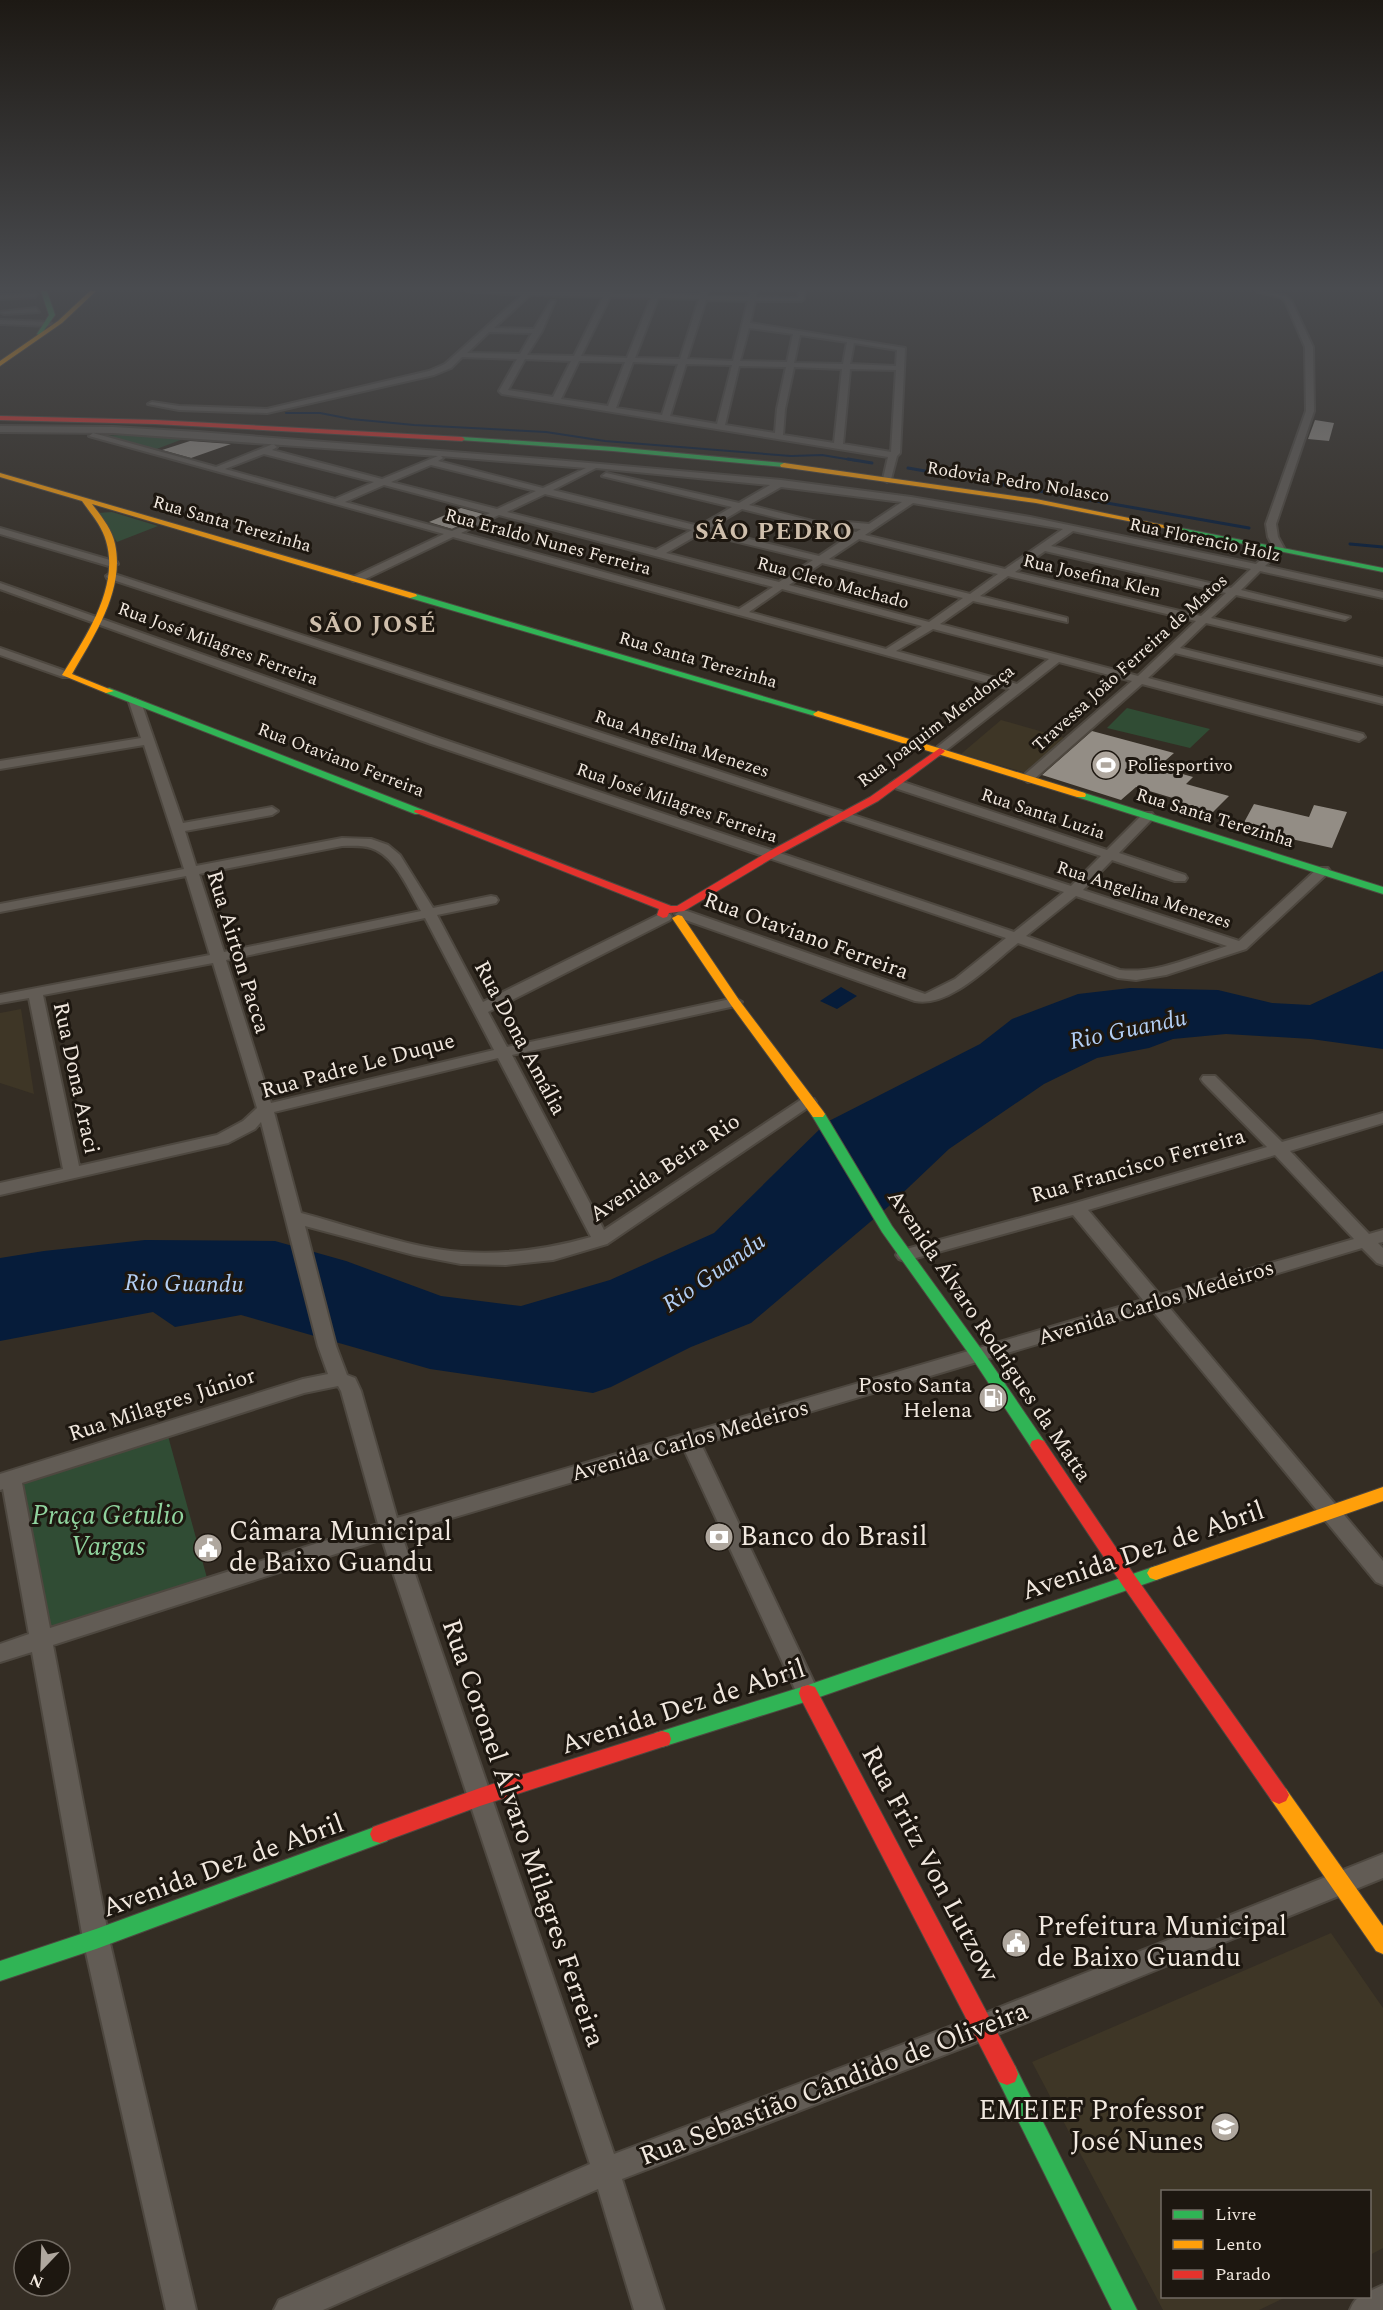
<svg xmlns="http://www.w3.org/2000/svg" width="1383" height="2310" viewBox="0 0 1383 2310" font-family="Spectral,serif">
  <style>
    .education { fill: #3e3626 }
    .green { fill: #304c34 }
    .water { fill: #061c3a }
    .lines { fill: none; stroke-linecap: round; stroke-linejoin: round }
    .stream-far1 { stroke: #061c3a; stroke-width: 2 }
    .stream { stroke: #061c3a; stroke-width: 3 }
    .building { fill: #938d85 }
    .street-casing { stroke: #4e4840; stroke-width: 4 }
    .fast-casing { stroke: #4e4840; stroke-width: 2 }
    .slow-casing { stroke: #4e4840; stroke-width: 2 }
    .jam-casing { stroke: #4e4840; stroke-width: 2 }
    .street { fill: #625c55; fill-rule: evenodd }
    .fast { fill: #30b455; fill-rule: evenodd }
    .slow { fill: #ff9f0a; fill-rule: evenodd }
    .jam { fill: #e5322d; fill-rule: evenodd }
    .labels { text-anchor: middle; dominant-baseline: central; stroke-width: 6; stroke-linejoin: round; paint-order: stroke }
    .far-street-label { font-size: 18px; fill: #f1e8df; stroke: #1d1710 }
    .far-poi-label { font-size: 18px; fill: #f1e8df; stroke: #1d1710; text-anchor: start }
    .street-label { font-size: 22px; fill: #f1e8df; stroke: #1d1710 }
    .poi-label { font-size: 22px; fill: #f1e8df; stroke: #1d1710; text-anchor: end }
    .far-district-label { font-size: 24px; font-weight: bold; letter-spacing: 1.5px; fill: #cfbfac; stroke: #1d1710 }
    .water-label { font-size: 24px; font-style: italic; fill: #b3cff5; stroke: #1d1710 }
    .near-park-label { font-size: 27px; font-style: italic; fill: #90d49e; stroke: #1d1710 }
    .near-poi-label { font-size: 27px; fill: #f1e8df; stroke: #1d1710; text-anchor: start }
    .near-street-label { font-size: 27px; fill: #f1e8df; stroke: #1d1710 }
  </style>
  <rect width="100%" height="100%" fill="#342d24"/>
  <g class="education">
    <polygon points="1001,720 1068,739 1030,774 961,754"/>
    <polygon points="21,1009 34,1094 0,1083 0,1013"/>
    <polygon points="1331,1933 1383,2008 1383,2248 1370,2255 1370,2192 1162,2192 1162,2296 1286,2297 1259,2310 1163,2310 1032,2062"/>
  </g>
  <g class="green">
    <polygon points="146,434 191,436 154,450 99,436"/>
    <polygon points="112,512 158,526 117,542 97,513"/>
    <polygon points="1127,708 1210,729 1190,748 1107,728"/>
    <polygon points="168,1436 207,1578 46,1630 19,1481"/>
  </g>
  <g class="water">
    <polygon points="1383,971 1383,1049 1311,1039 1226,1034 1173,1039 1149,1048 1097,1058 1044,1084 949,1149 889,1206 751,1323 691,1347 611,1387 593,1393 430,1369 241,1315 175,1327 153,1312 0,1341 0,1258 44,1251 145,1240 275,1241 346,1261 441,1296 521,1306 610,1280 714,1233 827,1122 980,1044 1012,1019 1078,994 1130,988 1218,990 1272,1003 1310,1005"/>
    <polygon points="841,987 857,996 837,1009 820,1001"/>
  </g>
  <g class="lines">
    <polyline class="stream-far1" points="286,413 320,413 351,419 414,425 546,432 605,441 791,456 822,455 858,461"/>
    <g class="stream">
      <polyline points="848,459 872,463"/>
      <polyline points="908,468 1249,528"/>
      <polyline points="1350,544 1383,547"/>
    </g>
  </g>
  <g class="building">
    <polygon points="1315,420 1334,423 1329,441 1308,439"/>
    <polygon points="190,441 231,444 191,458 162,450"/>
    <polygon points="461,508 483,514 452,529 429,522"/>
    <polygon points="1092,731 1174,753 1158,767 1193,777 1186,784 1229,796 1212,813 1207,812 1199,819 1172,811 1180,804 1173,801 1176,799 1136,787 1121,800 1042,775"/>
    <polygon points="1254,804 1309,817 1314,805 1347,812 1332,848 1241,828"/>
  </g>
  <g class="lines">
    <g class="street-casing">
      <g id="street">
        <path d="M466,291H612V293L652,294L654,291H660L659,294L700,295L702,291H708L707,296L749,297L751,291H757L756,297L794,298L798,297L799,291H805L804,299L801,301H755L750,323L905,348L900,453L897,456L891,479L887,482L883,479L888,457L502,394L499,391L517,359L462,357L451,368L434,375L267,413L179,410L148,404L152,402L179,406L267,409L429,371L445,364L522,295ZM530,295L603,297L574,356L527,355L542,331L555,301H551L534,329L494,328ZM610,297L651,298L627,358L581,356ZM658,298L699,299L680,359L635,358ZM706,300L748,301L733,361L687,359ZM749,328L793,334L787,362L740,361ZM489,332L532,333L520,354L467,353ZM800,335L847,342L843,364L794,363ZM854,343L897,350L896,366L850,364ZM525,359L571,361L553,397L508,390ZM579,361L625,362L608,406L561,399ZM633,362L678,364L662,415L616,408ZM686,364L732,365L717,424L670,416ZM739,366L786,367L777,409L775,433L725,425ZM794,367L842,369L834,443L783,435L785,409ZM850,369L896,370L891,452L843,444Z"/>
        <path d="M1256,291L1286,296L1292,302L1313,347L1314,411L1276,524L1278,537L1284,548L1265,566L1383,592V598L1260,571L1241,590L1350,617L1345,620L1236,595L1211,618L1383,659V665L1206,623L1180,648L1383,698V704L1175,653L1148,678L1363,734L1365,737L1359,741L1142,684L1032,781L1028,782L1022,778L1024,775L1132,681L1059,662L940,755L934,751L936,748L1010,689L453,537L361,581H353V577L444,534L89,436L93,433L216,467L273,444L277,447L272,450L382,479L438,456L113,433L0,432V426L113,427L198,432L555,460L781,480L911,497L1030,517L1256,564L1274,548L1268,537L1266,524L1306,411L1305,347L1286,303L1282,298ZM264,454L374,482L335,499L225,469ZM441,456L586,468L543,488L438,461L443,458ZM431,465L536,491L497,509L391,482ZM596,468L770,485L739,503L606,473L602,476L732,507L699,526L553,490ZM384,485L490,513L452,531L345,502ZM781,487L902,502L869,524L847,522L842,525L847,528L861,529L856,532L749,505ZM545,494L692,530L656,550L507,512ZM913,503L1063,529L1005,569L865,535ZM742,509L849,536L819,556L708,529ZM499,515L773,587L739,609L461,533ZM1073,531L1251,569L1231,588L1051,546ZM701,533L813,560L779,582L666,553ZM859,539L998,574L970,594L829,559ZM1045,551L1226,593L1201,616L1015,572ZM822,563L963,598L929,622L789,585ZM1008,576L1196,621L1138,676L940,624L973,601L1067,622V618L980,596ZM782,589L922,626L886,649L749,612ZM933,629L1049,659L1017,684L896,651Z"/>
        <polygon points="37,294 35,297 0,299 0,295"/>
        <polygon points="36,308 39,312 4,314 0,312"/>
        <polygon points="0,320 48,322 52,324 48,326 0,324"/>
        <polygon points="0,528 117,562 118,564 109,566 0,534"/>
        <path d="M111,573L1071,886L1101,856L892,787L890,784L896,780L900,781L1107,850L1144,813H1152L1154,816L1152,819L1119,853L1185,875L1187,878L1185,881H1175L1112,860L1083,890L1239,941L1318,868H1328L1330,871L1246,949L1166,975L1136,980L1118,978L1018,943C992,963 950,1008 915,1001L677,917L675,914L682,910L687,911L925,994L955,979L1006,938L431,744L0,589V583L439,738L1014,932L1064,892L107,578L106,576ZM1076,896L1227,946C1192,957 1157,974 1120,970L1026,936Z"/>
        <polygon points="0,648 71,673 73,675 71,677 63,677 0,655"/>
        <path d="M135,699L141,702L183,823L272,807L278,811L272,815L185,831L196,866L342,838L371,839L388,845L400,855L433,908L491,896L496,897L498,900L496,903L437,915L483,1002L660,914H670L672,917L670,920L488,1012L507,1047L735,998L742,1002L735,1006L512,1055L604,1230L802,1099H814L816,1102L607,1244L553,1260L506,1265L461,1264L414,1255L305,1226L336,1346L347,1375L355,1378L361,1391L397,1518L1143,1300L1073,1215L905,1261L899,1259L896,1255L899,1251L1072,1204L1267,1147L1203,1082L1201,1079L1203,1076H1215L1282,1142L1383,1113V1123L1290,1151L1369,1234L1383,1230V1242L1378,1243L1383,1248V1265L1377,1263L1362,1248L1168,1306L1383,1561V1585L1376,1582L1152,1310L701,1444L819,1693L816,1700L808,1703L800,1700L684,1449L401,1533L614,2154L983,2014L1383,1854V1878L983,2040L622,2179L664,2310H634L598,2189L323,2310H274L279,2300L590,2164L382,1539L53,1645L109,1939L196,2310H166L83,1939L32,1652L0,1662V1644L29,1634L3,1489L0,1490V1474L303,1379L328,1374L318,1346L261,1122L255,1129L228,1143L0,1195V1183L63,1169L29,998L0,1003V995L210,955L186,876L0,912V904L184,869L144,745L0,769V761L141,738L129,702ZM342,846C351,846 362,845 371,848C395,855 409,891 421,911L224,952L199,874ZM425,918L494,1050L271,1103L226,960ZM213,963L257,1108L243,1121L217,1135L79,1166L43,995ZM498,1058L591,1237C548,1249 507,1255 463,1252C412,1249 351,1226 301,1213L274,1112ZM1275,1155L1354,1239L1160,1295L1088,1210ZM338,1386L341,1391L378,1524L50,1628L22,1483L304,1393Z"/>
        <path d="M1383,2285V2310H1350C1355,2299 1357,2296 1370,2296V2291Z"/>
      </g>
    </g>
    <g class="fast-casing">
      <g id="fast">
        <polygon points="41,291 47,291 55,315 40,336 37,334 49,315"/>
        <polygon points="462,437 613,447 784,463 788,465 784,467 613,451 460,440"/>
        <polygon points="1176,527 1383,568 1383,572 1179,531 1176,531"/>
        <polygon points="410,594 416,594 823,714 815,716 410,598"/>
        <polygon points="109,688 423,810 424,812 423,814 415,814 106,693 104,691"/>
        <polygon points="1081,792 1383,887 1383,894 1077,797 1076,795"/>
        <polygon points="818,1110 825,1114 892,1226 984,1353 1044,1441 1046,1445 1044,1449 1038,1451 1032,1449 974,1361 882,1232 811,1114"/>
        <polygon points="1156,1566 1162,1568 1165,1573 1162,1578 808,1701 662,1747 655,1745 653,1739 655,1733 662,1731 808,1685"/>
        <polygon points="380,1825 387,1827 390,1834 387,1841 96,1949 0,1981 0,1961 96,1929"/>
        <polygon points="1007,2063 1015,2066 1137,2310 1112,2310 999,2082 996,2074 999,2066"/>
      </g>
    </g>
    <g class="slow-casing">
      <g id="slow">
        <polygon points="90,291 96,291 62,323 0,366 0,361 58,321"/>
        <polygon points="784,463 1036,499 1183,529 1179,531 1036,503 781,467 780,465"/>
        <path d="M0,473L416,594L417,596L410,598L92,504C101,516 112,529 115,544C125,590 94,636 72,674L114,691L106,693L62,675C85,638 120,587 106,541C102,526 91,514 82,501L0,477Z"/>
        <polygon points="818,711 1085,793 1086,795 1085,797 1077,797 815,716 813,714"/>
        <polygon points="678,915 682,916 739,1000 823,1111 825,1114 823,1117 813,1117 731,1005 672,918"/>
        <polygon points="1383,1487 1383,1501 1156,1580 1150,1578 1147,1573 1150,1568"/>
        <polygon points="1279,1786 1286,1789 1383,1926 1383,1954 1376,1951 1272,1801 1269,1795 1272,1789"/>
      </g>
    </g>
    <g class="jam-casing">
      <g id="jam">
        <polygon points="0,416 155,420 462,437 465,439 462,441 155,424 0,420"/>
        <polygon points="940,748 945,751 943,753 878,801 776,856 684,911 669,913 667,917 663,918 657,915 659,909 414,812 415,810 423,810 671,906 677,906 768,852 870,797"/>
        <polygon points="1038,1439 1044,1441 1135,1576 1286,1789 1289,1795 1286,1801 1279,1804 1272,1801 1123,1586 1032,1449 1030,1445 1032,1441"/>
        <polygon points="808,1685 815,1687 1015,2066 1018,2074 1015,2082 1007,2085 999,2082 801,1699 799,1693 801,1687"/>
        <polygon points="662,1731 669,1733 671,1739 669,1745 662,1747 480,1806 380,1843 373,1841 370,1834 373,1827 480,1788"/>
      </g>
    </g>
    <use href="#street" class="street"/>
    <use href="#fast" class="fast"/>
    <use href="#slow" class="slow"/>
    <use href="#jam" class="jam"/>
  </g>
  <linearGradient id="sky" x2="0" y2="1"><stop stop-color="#1d1914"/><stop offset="0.47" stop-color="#4a4c50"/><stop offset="1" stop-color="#4a4c50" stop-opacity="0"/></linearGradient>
  <rect width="1383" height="614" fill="url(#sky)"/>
  <defs>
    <g id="stadium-disc" transform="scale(1.5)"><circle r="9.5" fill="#afa79e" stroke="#1d1710"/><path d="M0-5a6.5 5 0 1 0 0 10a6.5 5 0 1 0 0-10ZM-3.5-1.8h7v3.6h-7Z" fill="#fff"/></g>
    <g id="fuel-disc" transform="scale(1.5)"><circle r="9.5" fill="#afa79e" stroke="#1d1710"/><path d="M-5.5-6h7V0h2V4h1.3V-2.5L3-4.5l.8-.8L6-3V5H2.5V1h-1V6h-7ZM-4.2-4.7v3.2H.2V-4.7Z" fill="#fff"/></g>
    <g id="bank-disc" transform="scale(1.5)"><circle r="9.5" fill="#afa79e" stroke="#1d1710"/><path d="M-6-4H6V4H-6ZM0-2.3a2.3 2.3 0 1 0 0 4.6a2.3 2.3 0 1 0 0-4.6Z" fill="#fff"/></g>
    <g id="civic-disc" transform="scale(1.5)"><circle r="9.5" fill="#afa79e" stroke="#1d1710"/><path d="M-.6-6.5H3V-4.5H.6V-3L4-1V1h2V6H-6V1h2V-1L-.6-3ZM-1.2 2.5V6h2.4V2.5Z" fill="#fff"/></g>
    <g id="school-disc" transform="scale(1.5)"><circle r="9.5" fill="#afa79e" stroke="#1d1710"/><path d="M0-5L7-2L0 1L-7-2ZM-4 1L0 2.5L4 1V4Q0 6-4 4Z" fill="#fff"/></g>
  </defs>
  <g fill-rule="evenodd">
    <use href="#stadium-disc" x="1106" y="765"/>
    <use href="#fuel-disc" x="993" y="1398"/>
    <use href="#bank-disc" x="719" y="1537"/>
    <use href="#civic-disc" x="208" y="1548"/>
    <use href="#civic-disc" x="1016" y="1943"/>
    <use href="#school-disc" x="1225" y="2127"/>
  </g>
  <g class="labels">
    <g class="far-street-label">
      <text transform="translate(1018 482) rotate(9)">Rodovia Pedro Nolasco</text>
      <text transform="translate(232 524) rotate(16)">Rua Santa Terezinha</text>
      <text transform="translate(1205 540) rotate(12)">Rua Florencio Holz</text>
      <text transform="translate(548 542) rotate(15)">Rua Eraldo Nunes Ferreira</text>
      <text transform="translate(1092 576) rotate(13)">Rua Josefina Klen</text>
      <text transform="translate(833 583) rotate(15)">Rua Cleto Machado</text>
      <text transform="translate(218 644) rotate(20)">Rua José Milagres Ferreira</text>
      <text transform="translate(698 660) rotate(16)">Rua Santa Terezinha</text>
      <text transform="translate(1130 663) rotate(-42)">Travessa João Ferreira de Matos</text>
      <text transform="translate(936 726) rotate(-37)">Rua Joaquim Mendonça</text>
      <text transform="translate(682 744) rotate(18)">Rua Angelina Menezes</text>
      <text transform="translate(341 760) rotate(21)">Rua Otaviano Ferreira</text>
      <text transform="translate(677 803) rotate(19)">Rua José Milagres Ferreira</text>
      <text transform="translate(1043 814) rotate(18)">Rua Santa Luzia</text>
      <text transform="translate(1215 818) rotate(17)">Rua Santa Terezinha</text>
      <text transform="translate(1144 895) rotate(18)">Rua Angelina Menezes</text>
    </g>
    <g class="far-poi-label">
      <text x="1127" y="765">Poliesportivo</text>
    </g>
    <g class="street-label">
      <text transform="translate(806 936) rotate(20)">Rua Otaviano Ferreira</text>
      <text transform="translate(238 952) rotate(73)">Rua Airton Pacca</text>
      <text transform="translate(520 1038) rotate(62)">Rua Dona Amália</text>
      <text transform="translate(358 1066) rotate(-15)">Rua Padre Le Duque</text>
      <text transform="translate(76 1078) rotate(78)">Rua Dona Araci</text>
      <text transform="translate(1138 1166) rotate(-16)">Rua Francisco Ferreira</text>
      <text transform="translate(665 1168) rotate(-34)">Avenida Beira Rio</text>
      <text transform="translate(1156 1303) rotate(-17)">Avenida Carlos Medeiros</text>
      <text transform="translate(989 1336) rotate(56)">Avenida Álvaro Rodrigues da Matta</text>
      <text transform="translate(162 1405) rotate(-18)">Rua Milagres Júnior</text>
      <text transform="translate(690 1441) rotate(-16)">Avenida Carlos Medeiros</text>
    </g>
    <g class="poi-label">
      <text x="972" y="1385">Posto Santa<tspan x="972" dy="25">Helena</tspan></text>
    </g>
    <g class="far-district-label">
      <text x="774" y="532">SÃO PEDRO</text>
      <text x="373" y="625">SÃO JOSÉ</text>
    </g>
    <g class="water-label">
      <text transform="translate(1128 1030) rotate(-12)">Rio Guandu</text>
      <text transform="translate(714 1273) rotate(-35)">Rio Guandu</text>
      <text transform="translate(184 1284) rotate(1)">Rio Guandu</text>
    </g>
    <g class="near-park-label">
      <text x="108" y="1516">Praça Getulio<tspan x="108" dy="31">Vargas</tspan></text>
    </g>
    <g class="near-poi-label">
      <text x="229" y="1532">Câmara Municipal<tspan x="229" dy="31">de Baixo Guandu</tspan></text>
      <text x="740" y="1537">Banco do Brasil</text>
      <text x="1037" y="1927">Prefeitura Municipal<tspan x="1037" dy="31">de Baixo Guandu</tspan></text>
      <text x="1204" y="2111" text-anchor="end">EMEIEF Professor<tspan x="1204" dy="31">José Nunes</tspan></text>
    </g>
    <g class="near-street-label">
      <text transform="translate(1143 1551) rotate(-19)">Avenida Dez de Abril</text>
      <text transform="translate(683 1707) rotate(-18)">Avenida Dez de Abril</text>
      <text transform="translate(523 1833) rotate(71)">Rua Coronel Álvaro Milagres Ferreira</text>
      <text transform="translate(930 1864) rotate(62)">Rua Fritz Von Lutzow</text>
      <text transform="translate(223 1866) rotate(-20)">Avenida Dez de Abril</text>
      <text transform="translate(834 2084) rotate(-21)">Rua Sebastião Cândido de Oliveira</text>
    </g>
  </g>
  <rect x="1161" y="2190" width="210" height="108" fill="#1d1710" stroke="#726b63" stroke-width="1.5"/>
  <rect x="1173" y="2210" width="30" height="9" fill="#30b455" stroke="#726b63" stroke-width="1.5"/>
  <text x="1215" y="2220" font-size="18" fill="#f1e8df">Livre</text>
  <rect x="1173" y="2240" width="30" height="9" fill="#ff9f0a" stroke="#726b63" stroke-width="1.5"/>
  <text x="1215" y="2250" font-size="18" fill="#f1e8df">Lento</text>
  <rect x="1173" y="2270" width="30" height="9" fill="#e5322d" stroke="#726b63" stroke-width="1.5"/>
  <text x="1215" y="2280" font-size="18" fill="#f1e8df">Parado</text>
  <g transform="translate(42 2268) rotate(203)"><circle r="28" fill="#1d1710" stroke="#726b63" stroke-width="1.5"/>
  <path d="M0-4.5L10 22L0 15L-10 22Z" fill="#afa79e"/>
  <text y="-9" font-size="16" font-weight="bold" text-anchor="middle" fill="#f1e8df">N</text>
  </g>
</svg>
